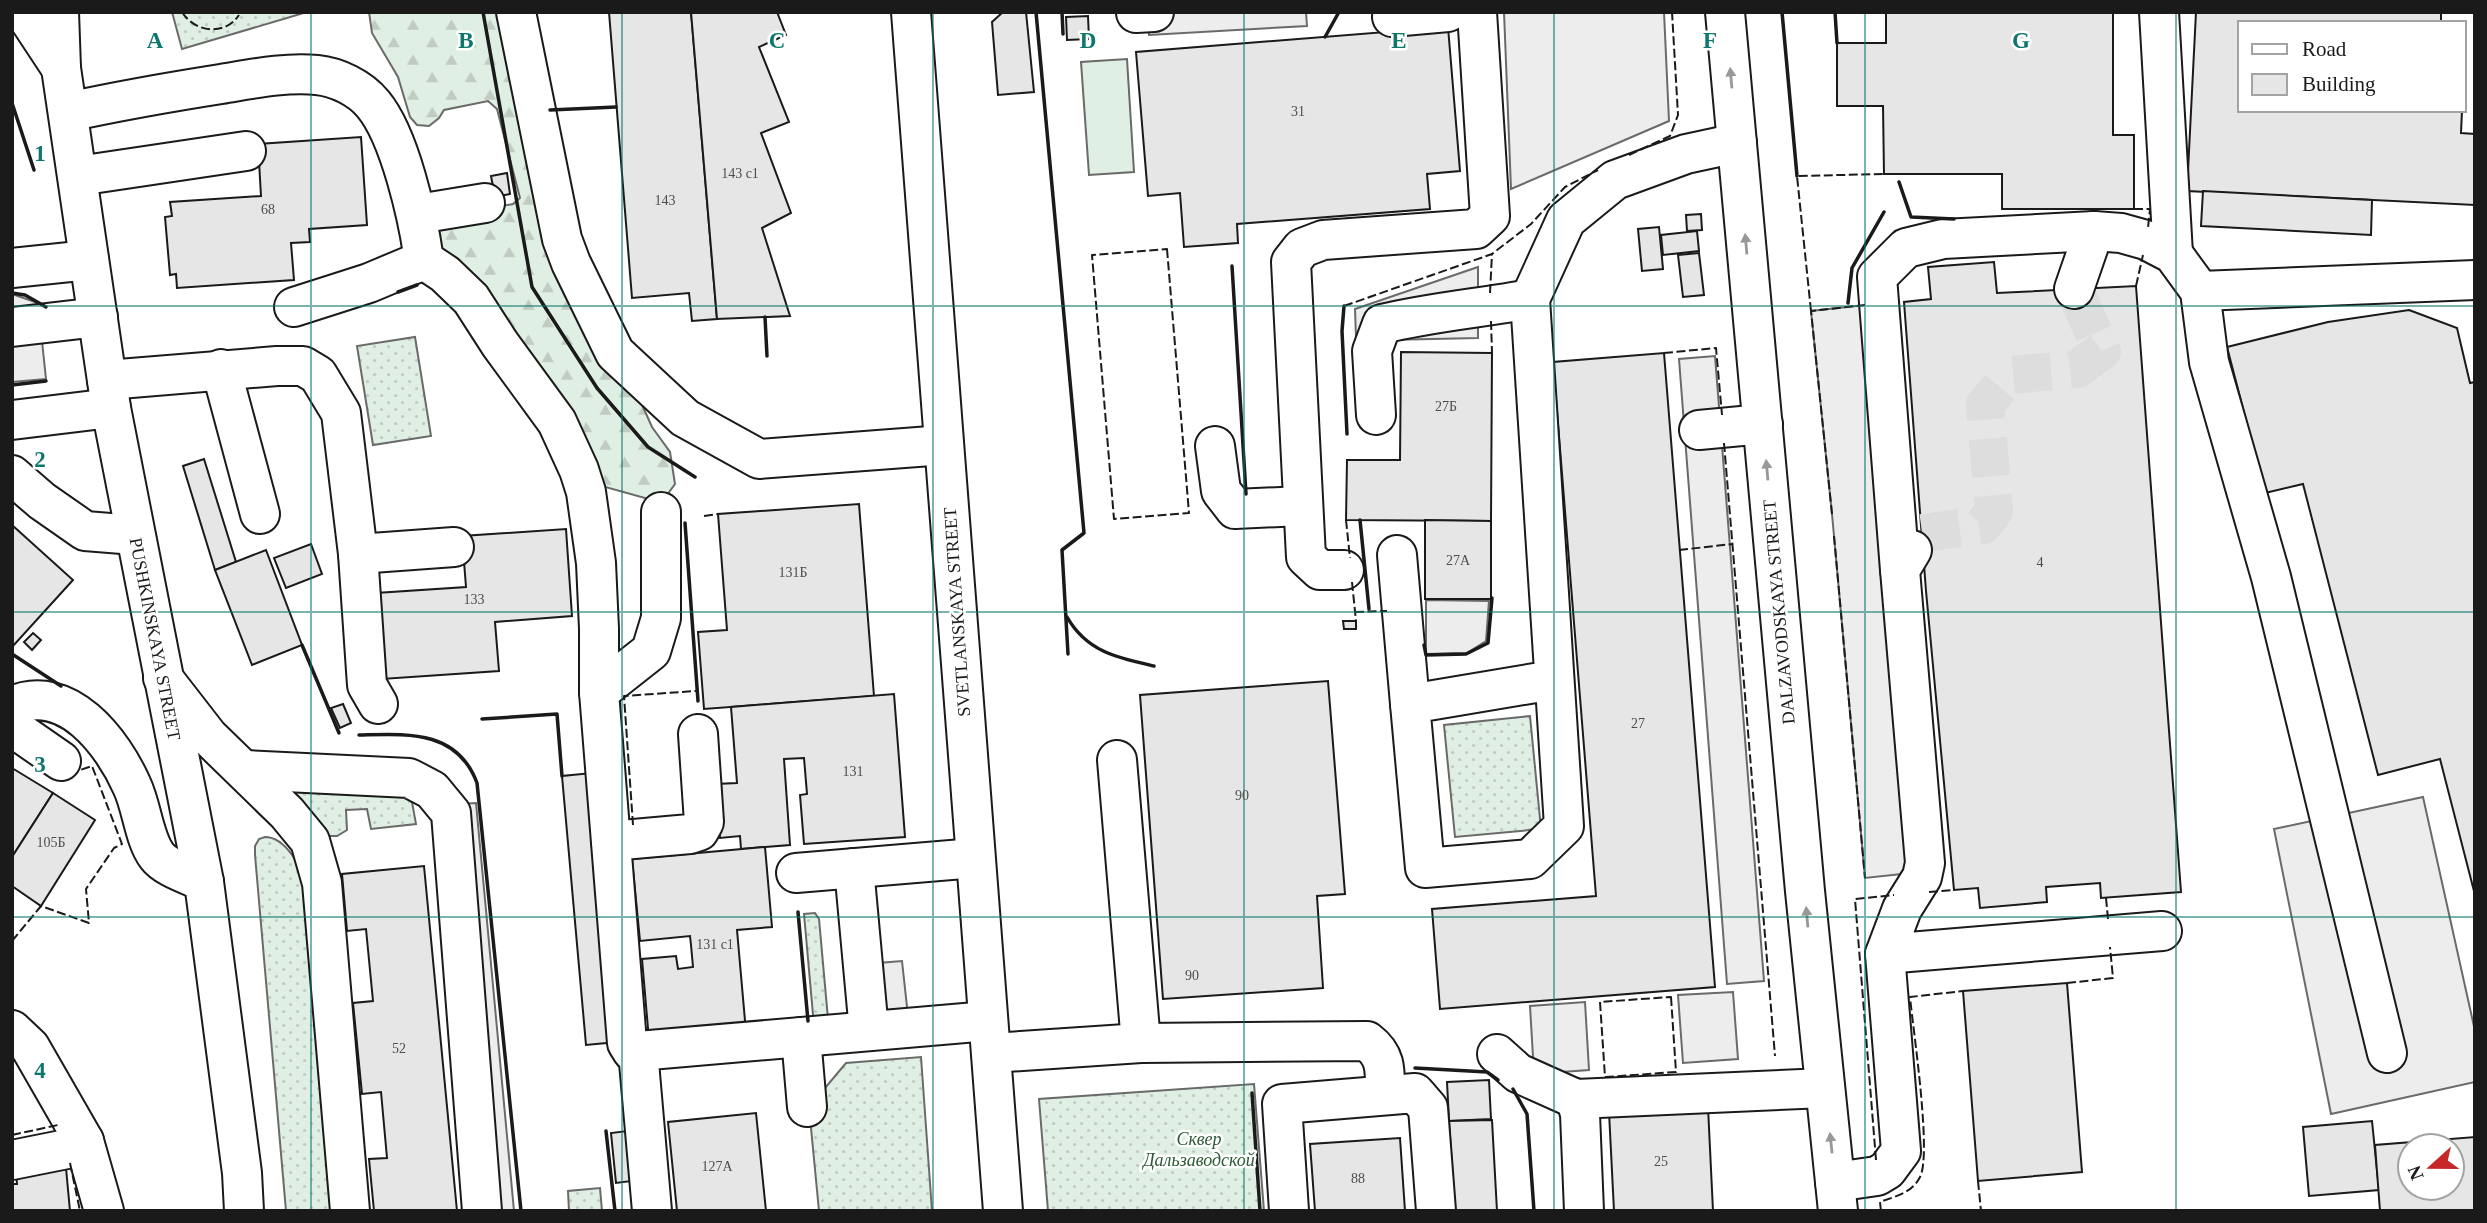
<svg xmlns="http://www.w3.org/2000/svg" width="2487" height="1223" viewBox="0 0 2487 1223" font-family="Georgia,serif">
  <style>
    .grass { fill: url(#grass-dots); stroke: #6a6a6a; stroke-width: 2 }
    .forest { fill: url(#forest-firs); stroke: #6a6a6a; stroke-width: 2 }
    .pitch { fill: #e0efe3; stroke: #6a6a6a; stroke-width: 2 }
    .parking { fill: #ededed; stroke: #6a6a6a; stroke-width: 2 }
    .building { fill: #e6e6e6; stroke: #1a1a1a; stroke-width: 2; fill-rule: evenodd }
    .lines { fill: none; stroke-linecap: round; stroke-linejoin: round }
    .minor-tunnel { stroke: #ddd; stroke-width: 38; stroke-dasharray: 38 19; stroke-linecap: butt }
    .minor-casing { stroke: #1a1a1a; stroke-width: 42 }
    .major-casing { stroke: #1a1a1a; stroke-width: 42 }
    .minor { stroke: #fff; stroke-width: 38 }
    .major { stroke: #fff; stroke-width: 38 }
    .fence { stroke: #1a1a1a; stroke-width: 2; stroke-dasharray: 9 3.5; stroke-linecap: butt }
    .wall { stroke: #1a1a1a; stroke-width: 3.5 }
    .oneway { fill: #989898 }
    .grid { fill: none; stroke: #0f766e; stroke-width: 2; stroke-opacity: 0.55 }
    .labels { text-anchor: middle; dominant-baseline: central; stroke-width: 5; stroke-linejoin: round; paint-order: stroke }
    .number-label { font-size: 14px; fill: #4d4d4d }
    .street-label { font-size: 18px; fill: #1a1a1a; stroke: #fff }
    .park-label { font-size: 18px; font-style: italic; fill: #2b5a34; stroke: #fff }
    .grid-label { font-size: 23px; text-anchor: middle; font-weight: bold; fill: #0f766e; stroke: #fff; stroke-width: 5; stroke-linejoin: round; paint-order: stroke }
  </style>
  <defs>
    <pattern id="grass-dots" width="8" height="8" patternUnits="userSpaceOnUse" patternTransform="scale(1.75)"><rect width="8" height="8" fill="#e0efe3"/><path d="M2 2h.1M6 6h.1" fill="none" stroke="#c0ccc2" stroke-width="1.8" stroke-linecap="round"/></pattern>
    <pattern id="forest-firs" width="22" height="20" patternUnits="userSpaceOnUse" patternTransform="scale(1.75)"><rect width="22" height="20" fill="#e0efe3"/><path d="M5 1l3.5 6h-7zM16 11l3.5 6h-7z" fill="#c0ccc2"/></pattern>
  </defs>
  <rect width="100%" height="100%" fill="#fff"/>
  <g class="grass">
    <polygon points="172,12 307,12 182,49"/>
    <polygon points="415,337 431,436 373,445 357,346"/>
    <polygon points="1530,716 1541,829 1455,837 1444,725"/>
    <polygon points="285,785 410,791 416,824 371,829 367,809 346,810 347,830 337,836 327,836"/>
    <path d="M265,837C287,837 301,869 309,887L338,1211H286L255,855V846L259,839Z"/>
    <polygon points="815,913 819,919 828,1019 814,1026 804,914"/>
    <polygon points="921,1057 932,1211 819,1211 809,1107 846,1063"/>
    <polygon points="1254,1084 1264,1211 1048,1211 1039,1099"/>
    <polygon points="600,1188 602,1211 569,1211 568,1191"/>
  </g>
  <polygon class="forest" points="369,12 509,12 542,182 652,427 670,452 675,484 664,499 652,500 598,485 437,261 432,219 513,204 520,198 497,109 488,101 444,110 439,118 429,126 417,125 410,117 398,77 372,33"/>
  <polygon class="pitch" points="1127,59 1134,172 1089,175 1081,62"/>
  <g class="parking">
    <polygon points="1147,12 1306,12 1307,26 1149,35"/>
    <polygon points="1504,12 1664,12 1669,121 1511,189"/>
    <polygon points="1478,267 1478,338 1386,340 1387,424 1359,425 1355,309"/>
    <polygon points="12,294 38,303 46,379 12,382"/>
    <polygon points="1874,304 1920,872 1865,878 1832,514 1811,311"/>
    <polygon points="1715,356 1764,981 1727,984 1679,359"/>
    <polygon points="1426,600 1489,601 1486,641 1467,653 1426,654"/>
    <polygon points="2423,797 2475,1031 2475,1082 2331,1114 2274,829"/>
    <polygon points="476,803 514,1211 495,1211 458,804"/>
    <polygon points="902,961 908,1016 884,1019 878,963"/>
    <polygon points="1733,992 1738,1059 1683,1063 1678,995"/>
    <polygon points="1585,1002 1589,1070 1534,1074 1530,1006"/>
  </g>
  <g class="building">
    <polygon points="609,12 691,12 717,319 692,321 689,293 632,298"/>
    <polygon points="691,12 777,12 786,35 759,47 789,122 761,133 791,213 762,228 790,316 717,319"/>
    <polygon points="1003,12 1026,12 1034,92 998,95 992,22"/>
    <polygon points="1886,12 2113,12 2113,135 2134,135 2134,209 2002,209 2002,174 1884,174 1883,106 1837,106 1837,43 1886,43"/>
    <polygon points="2196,12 2441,12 2441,23 2240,23 2240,110 2462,110 2461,133 2475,134 2475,205 2187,191"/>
    <polygon points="1088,16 1089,39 1067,40 1066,17"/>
    <polygon points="1448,27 1460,171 1427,174 1430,209 1237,224 1238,243 1184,247 1180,193 1148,196 1136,52"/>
    <polygon points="361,137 367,225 309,229 310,242 291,243 294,280 177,288 176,274 170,275 165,217 172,216 170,202 261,196 258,144"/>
    <polygon points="507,173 510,194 495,197 491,176"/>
    <polygon points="2203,191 2372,200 2371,235 2201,226"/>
    <polygon points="1701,214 1702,230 1687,231 1686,215"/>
    <polygon points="1659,227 1663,269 1642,271 1638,229"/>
    <polygon points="1697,231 1699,251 1663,255 1661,235"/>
    <polygon points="1699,253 1704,295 1683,297 1678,255"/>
    <polygon points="1994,262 1997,293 2136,286 2181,892 2101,898 2100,883 2046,887 2047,902 1980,908 1978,888 1954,890 1926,591 1904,302 1931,299 1928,267"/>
    <polygon points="2409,310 2457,328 2470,383 2475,382 2475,895 2440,759 2378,775 2303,484 2265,493 2227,347 2328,322"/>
    <polygon points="1401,352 1492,353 1491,521 1346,520 1347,460 1400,460"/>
    <polygon points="1664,353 1715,987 1440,1009 1432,909 1596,896 1553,362"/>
    <polygon points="204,459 236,562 215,570 183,466"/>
    <polygon points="859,504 874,696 704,709 698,632 727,630 718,514"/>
    <polygon points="1425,520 1491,521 1491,599 1425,599"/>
    <polygon points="12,525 73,580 13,646 12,646"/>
    <polygon points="566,529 572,616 495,622 499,671 382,679 376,593 466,587 462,536"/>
    <polygon points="311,544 322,574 286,588 274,558"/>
    <polygon points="266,550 302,645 252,665 215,570"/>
    <polygon points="1343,621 1356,621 1356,629 1344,629"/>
    <polygon points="33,633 41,640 32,650 24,642"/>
    <polygon points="1328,681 1345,894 1317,896 1323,988 1163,999 1140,695"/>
    <polygon points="894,694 905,837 804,844 800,795 807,794 804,758 784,759 790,845 741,849 740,836 720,838 715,784 737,783 731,707"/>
    <polygon points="343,704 351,723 340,728 331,708"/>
    <polygon points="12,768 53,793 12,857"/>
    <polygon points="592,773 617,1042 586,1045 562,776"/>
    <polygon points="53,793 95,820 41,906 12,886 12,857"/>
    <polygon points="765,847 772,927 737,930 746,1032 649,1040 642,959 676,956 678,969 693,967 691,945 690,936 640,941 632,859"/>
    <polygon points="424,866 457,1211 374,1211 369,1159 387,1158 381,1092 362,1094 353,1003 373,1001 366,929 347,931 342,874"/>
    <polygon points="2067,983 2082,1172 1978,1181 1963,991"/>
    <polygon points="1489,1080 1491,1119 1449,1121 1447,1082"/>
    <polygon points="1708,1107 1713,1211 1614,1211 1609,1112"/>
    <polygon points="756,1113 766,1211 677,1211 668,1122"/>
    <polygon points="1492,1120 1497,1211 1455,1211 1449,1121"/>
    <polygon points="2372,1121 2379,1190 2309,1196 2303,1127"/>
    <polygon points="627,1131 632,1181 616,1183 611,1133"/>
    <path d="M2475,1137V1211H2380L2375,1145ZM2410,1146H2452V1188H2410Z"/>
    <polygon points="1400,1138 1405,1211 1315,1211 1310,1144"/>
    <polygon points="66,1168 70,1211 12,1211 12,1184 17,1184 16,1173"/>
  </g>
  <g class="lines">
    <polyline class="minor-tunnel" points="1922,533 1983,525 1994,511 1985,405 2010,375 2077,369 2102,351 2074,289"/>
    <g class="minor-casing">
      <g id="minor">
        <polyline points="516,12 562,239 571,263 615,353 685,418 759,459 944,445"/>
        <polyline points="1725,12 1805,891 1838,1211"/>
        <polyline points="2159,12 2173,254"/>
        <polyline points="1136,13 1154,12"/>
        <polyline points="1392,17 1448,12"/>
        <path d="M68,112C119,101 170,92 221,84C252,79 285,72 317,75C337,77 360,88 373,104C400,136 418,218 424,260L445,274L471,299L500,344L557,422L579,470L586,492L596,563L599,629V692"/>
        <polyline points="78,176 246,151"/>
        <polyline points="418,214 485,203"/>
        <polyline points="12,268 89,260"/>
        <polyline points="2074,289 2094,231"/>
        <polyline points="2200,291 2475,280"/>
        <polyline points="294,307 369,283 424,260"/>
        <polyline points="12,327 98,317"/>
        <polyline points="221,369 260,514"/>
        <polyline points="107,380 277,366 303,366 318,375 341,413 358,554 367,685 378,704"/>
        <path d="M1376,415L1372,351L1382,324C1431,312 1481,308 1530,299"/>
        <polyline points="12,420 111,408"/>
        <polyline points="1699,430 1763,424"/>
        <polyline points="1215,446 1221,491 1235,509 1302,506"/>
        <polyline points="12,475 42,501 85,531 135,535"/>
        <polyline points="1912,550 1900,570 1925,863 1922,877 1902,909 1885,954 2162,931"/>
        <polyline points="358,554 454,547"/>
        <polyline points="1397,555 1410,704"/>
        <polyline points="1344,570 1320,570 1306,557 1291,262 1302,248 1323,240 1476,229 1490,216 1477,12"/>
        <polyline points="1900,570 1877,277 1906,248 1943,239 2094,231 2121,233 2146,240 2173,254 2200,291 2209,362 2271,577 2387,1053"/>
        <polyline points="163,678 208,736 287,813 310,841 322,883 350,1211"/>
        <polyline points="1553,680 1410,704 1425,868 1530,859 1564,826 1530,299 1566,220 1615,180 1686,154 1737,143"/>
        <path d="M12,706C67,681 113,743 132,786C142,807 144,839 157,856C166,868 190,875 204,882"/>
        <polyline points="12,727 61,761"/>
        <polyline points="1117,760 1141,1043"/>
        <polyline points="245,770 409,778 432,790 451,813 482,1211"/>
        <polyline points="611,841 690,834 699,831 704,822 698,734"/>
        <polyline points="854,868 869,1031"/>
        <polyline points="796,873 975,858"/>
        <polyline points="12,1030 30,1047 84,1141 104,1211"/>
        <polyline points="801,1037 807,1107"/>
        <polyline points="638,1051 988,1021"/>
        <path d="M991,1053L1141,1043L1367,1041C1387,1056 1385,1071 1385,1095"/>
        <polyline points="1497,1054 1518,1073 1576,1099 1825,1088"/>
        <polyline points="1576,1099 1580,1114 1584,1211"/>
        <polyline points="12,1160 67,1149 84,1141"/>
        <polyline points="1835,1182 1877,1176 1887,1170 1901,1151 1885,954"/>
        <polyline points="652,1211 638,1051 632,1051 627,1043 599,692 651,651 661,618 661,512"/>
        <polyline points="1289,1211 1282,1104 1415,1093 1428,1108 1436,1211"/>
      </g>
    </g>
    <g class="major-casing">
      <g id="major">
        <polyline points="24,12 61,68"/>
        <polyline points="59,12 61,68 111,408 204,882 242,1173 244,1211"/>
        <polyline points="911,12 1003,1211"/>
      </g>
    </g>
    <use href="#minor" class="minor"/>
    <use href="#major" class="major"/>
    <g class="fence">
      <path d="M182,12C195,33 225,36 239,15"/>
      <polyline points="1629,155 1670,136 1678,115 1672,12"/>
      <polyline points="2134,209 2150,209 2148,228"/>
      <polygon points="1167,249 1189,513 1114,519 1092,255"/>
      <polyline points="2136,286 2143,255"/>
      <polyline points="1490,293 1492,254"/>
      <polyline points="1344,306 1492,254 1531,224 1565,187 1598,170"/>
      <polyline points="1811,311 1797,176 1884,174"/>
      <polyline points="1491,321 1492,353"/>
      <polyline points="1664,353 1716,348 1722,415"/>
      <polyline points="1724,443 1775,1056"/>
      <polyline points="1832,514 1811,311 1865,305"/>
      <polyline points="704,516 718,514"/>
      <polyline points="1346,520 1350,558"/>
      <polyline points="1834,536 1865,878"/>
      <polyline points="1679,550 1733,544"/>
      <polyline points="1352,582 1356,621"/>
      <polyline points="1355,612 1387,611"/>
      <polyline points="633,825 624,696 696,691"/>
      <polyline points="1929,892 1954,890"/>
      <polyline points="2106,898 2108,919"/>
      <polyline points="12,941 41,906 89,923 86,889 114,848 122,844 92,766 80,770"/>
      <polyline points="2067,983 2113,978 2110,947"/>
      <polygon points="1671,997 1676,1072 1605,1077 1600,1002"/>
      <polyline points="12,1135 58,1125"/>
      <polyline points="1876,1160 1855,899 1894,895"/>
      <polyline points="70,1163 80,1211"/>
      <polyline points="1978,1181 1981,1211"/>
      <path d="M1881,1211L1880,1202C1896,1196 1912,1193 1920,1177C1932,1154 1913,1029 1910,997L1963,991"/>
    </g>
    <g class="wall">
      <polyline points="483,12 532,287 597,388 648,447 695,477"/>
      <polyline points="1036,12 1084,533 1062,550 1068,654"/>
      <polyline points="1062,12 1063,34"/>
      <polyline points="1782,12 1797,176"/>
      <polyline points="1835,12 1837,43"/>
      <polyline points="1325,37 1339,12"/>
      <polyline points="12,103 34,170"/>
      <polyline points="550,110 616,107"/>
      <polyline points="1899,182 1911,217 1954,219"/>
      <polyline points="1232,266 1246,494"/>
      <polyline points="398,292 417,285"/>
      <polyline points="12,293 25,295 46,307"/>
      <polyline points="1848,303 1852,268 1884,212"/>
      <polyline points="1344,306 1342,331 1347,434"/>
      <polyline points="765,317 767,356"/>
      <polyline points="12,385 46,381"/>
      <polyline points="1360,520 1369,609"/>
      <polyline points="685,523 698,701"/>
      <path d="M1067,617C1087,652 1118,658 1154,666"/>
      <polyline points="302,645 339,733"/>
      <polyline points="1424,645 1426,655 1466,654 1488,643 1492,598"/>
      <polyline points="12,654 61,686"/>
      <polyline points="482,719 557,714 562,776"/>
      <path d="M359,735C406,734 457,729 477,783L521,1211"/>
      <polyline points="798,912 808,1021"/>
      <polyline points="1415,1068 1487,1072 1498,1080"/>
      <polyline points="1513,1089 1527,1114 1534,1211"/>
      <polyline points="1252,1093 1260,1211"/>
      <polyline points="606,1131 615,1211"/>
    </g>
  </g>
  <defs><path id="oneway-solid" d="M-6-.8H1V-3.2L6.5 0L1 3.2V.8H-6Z" transform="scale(1.75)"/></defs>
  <g class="oneway">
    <use href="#oneway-solid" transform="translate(1731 78) rotate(-95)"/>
    <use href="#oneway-solid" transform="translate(1746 244) rotate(-95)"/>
    <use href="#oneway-solid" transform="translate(1767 470) rotate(-95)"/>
    <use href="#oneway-solid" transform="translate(1807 917) rotate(-95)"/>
    <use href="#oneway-solid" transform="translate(1831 1143) rotate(-96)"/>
  </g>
  <path class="grid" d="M311,12V1211M622,12V1211M933,12V1211M1244,12V1211M1554,12V1211M1865,12V1211M2176,12V1211M12,306H2475M12,612H2475M12,917H2475"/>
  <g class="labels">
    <g class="number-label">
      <text x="1298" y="111">31</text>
      <text x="740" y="173">143 с1</text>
      <text x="665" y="200">143</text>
      <text x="268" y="209">68</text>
      <text x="1446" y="406">27Б</text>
      <text x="1458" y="560">27А</text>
      <text x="2040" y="562">4</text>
      <text x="793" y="572">131Б</text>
      <text x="474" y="599">133</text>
      <text x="1638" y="723">27</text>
      <text x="853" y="771">131</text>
      <text x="1242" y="795">90</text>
      <text x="51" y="842">105Б</text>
      <text x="715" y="944">131 с1</text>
      <text x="1192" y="975">90</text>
      <text x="399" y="1048">52</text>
      <text x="1661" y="1161">25</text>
      <text x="717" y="1166">127А</text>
      <text x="1358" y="1178">88</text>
    </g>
    <g class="street-label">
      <text transform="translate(957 612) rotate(-94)">SVETLANSKAYA STREET</text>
      <text transform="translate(1779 612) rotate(-95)">DALZAVODSKAYA STREET</text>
      <text transform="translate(155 639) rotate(79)">PUSHKINSKAYA STREET</text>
    </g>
    <g class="park-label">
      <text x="1199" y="1139">Сквер<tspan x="1199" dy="21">Дальзаводской</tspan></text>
    </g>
  </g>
  <g class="grid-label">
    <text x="155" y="48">A</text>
    <text x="466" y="48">B</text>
    <text x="777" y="48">C</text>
    <text x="1088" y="48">D</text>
    <text x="1399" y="48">E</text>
    <text x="1710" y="48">F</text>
    <text x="2021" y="48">G</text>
    <text x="40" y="161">1</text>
    <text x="40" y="467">2</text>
    <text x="40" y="772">3</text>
    <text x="40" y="1078">4</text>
  </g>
  <rect width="2487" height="1223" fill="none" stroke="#1a1a1a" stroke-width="28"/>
  <rect x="2238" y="21" width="228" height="91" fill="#ffffff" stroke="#a3a3a3" stroke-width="2"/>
  <rect x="2252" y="44" width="35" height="10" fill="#ffffff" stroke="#a3a3a3" stroke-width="2"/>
  <text x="2302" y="56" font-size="21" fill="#1a1a1a">Road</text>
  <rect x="2252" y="74" width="35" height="21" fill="#e6e6e6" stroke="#a3a3a3" stroke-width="2"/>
  <text x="2302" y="91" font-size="21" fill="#1a1a1a">Building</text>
  <g transform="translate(2431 1167) rotate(249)"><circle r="33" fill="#ffffff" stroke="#a3a3a3" stroke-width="2"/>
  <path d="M0-5L12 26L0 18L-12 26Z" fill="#c62828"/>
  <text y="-10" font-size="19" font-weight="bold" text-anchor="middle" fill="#1a1a1a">N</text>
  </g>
</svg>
